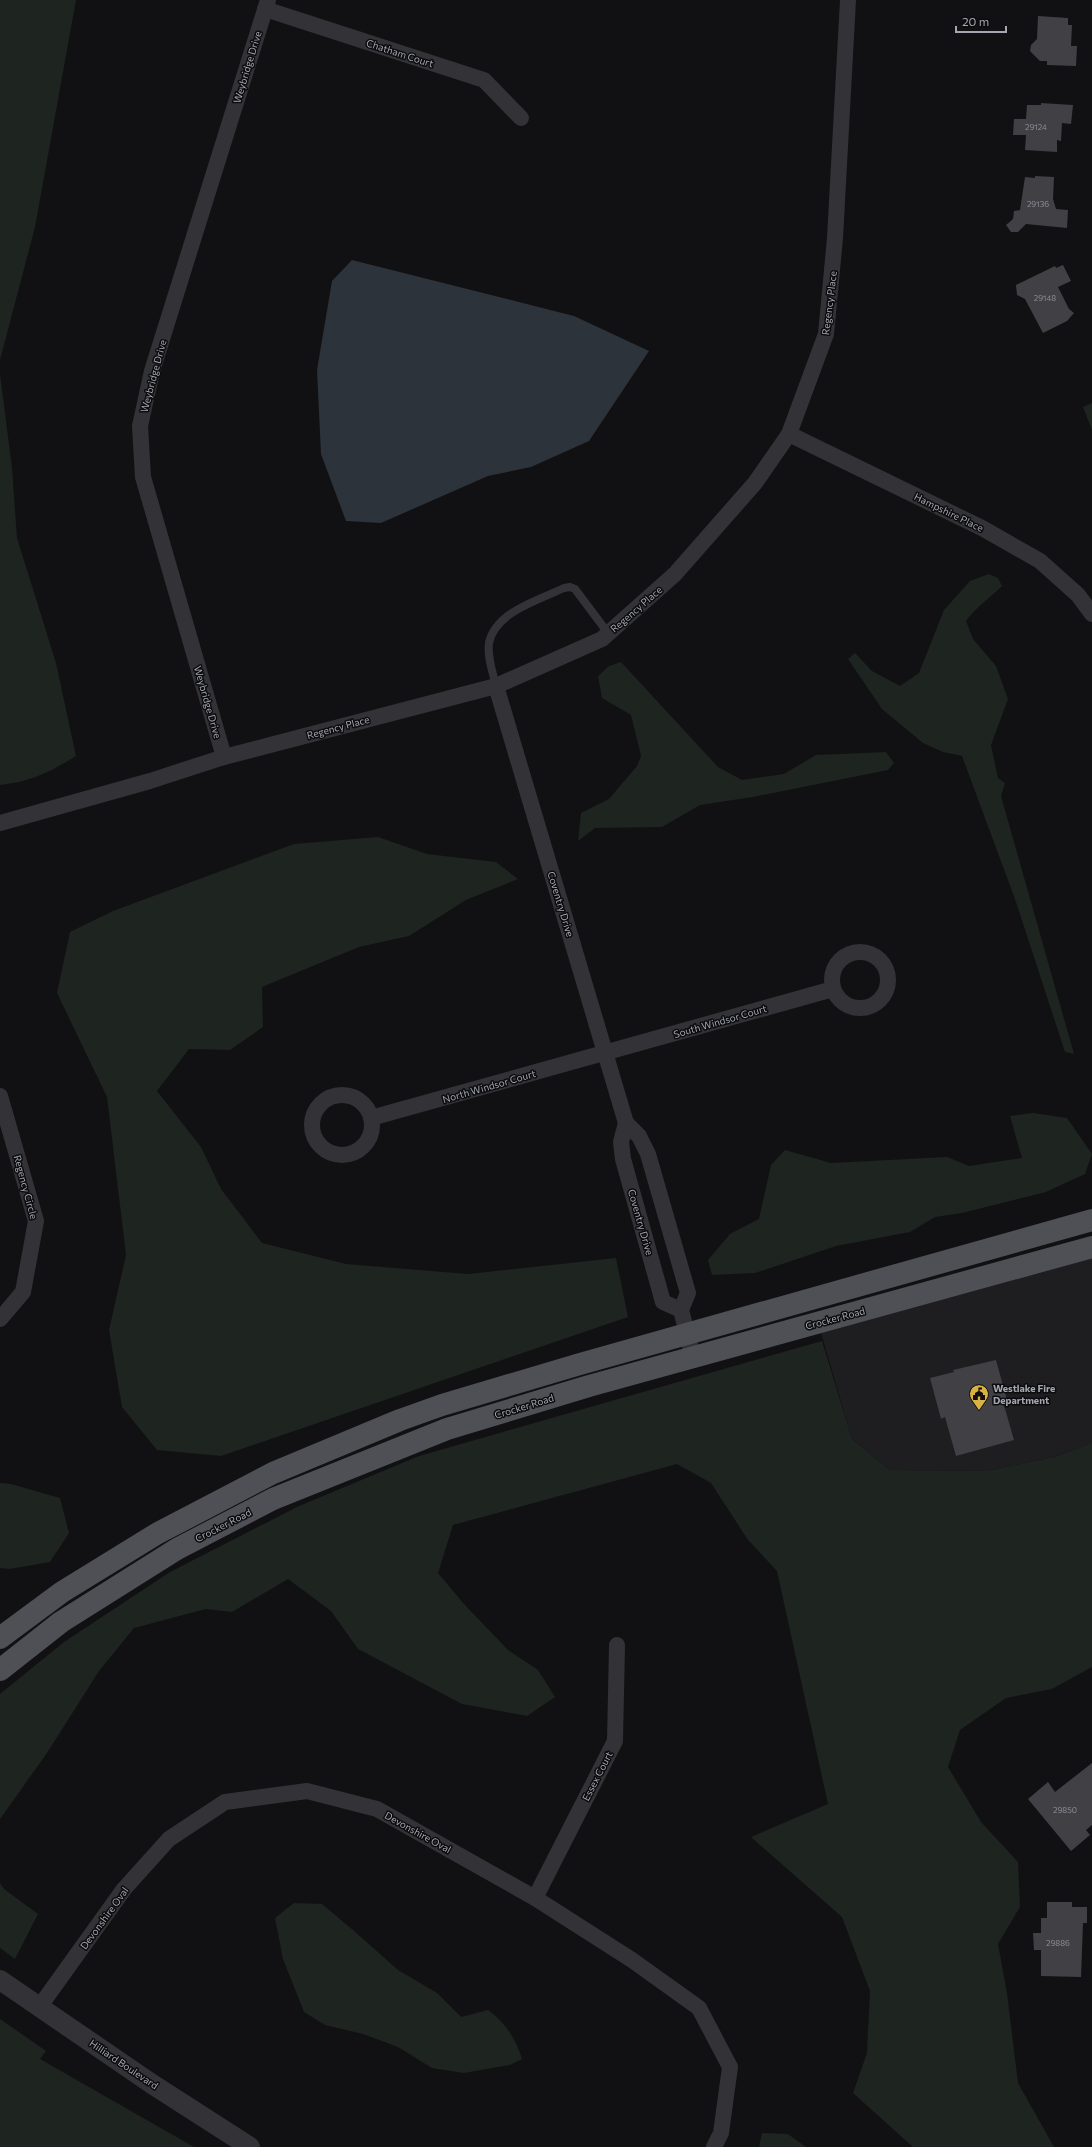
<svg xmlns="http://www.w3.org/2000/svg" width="1092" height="2147" viewBox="0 0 1092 2147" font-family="Commissioner,sans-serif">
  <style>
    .built { fill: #1e1d1f }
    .green { fill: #1e241f }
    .water { fill: #2c333a }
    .building { fill: #414145 }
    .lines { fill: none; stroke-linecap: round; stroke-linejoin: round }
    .service { stroke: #333337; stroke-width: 8 }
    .minor { stroke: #333337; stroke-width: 16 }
    .tertiary { stroke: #333337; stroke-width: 20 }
    .primary { stroke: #4f5056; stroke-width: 22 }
    .labels { text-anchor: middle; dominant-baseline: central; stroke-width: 3; stroke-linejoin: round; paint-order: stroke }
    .number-label { font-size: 8px; fill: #8b8e96 }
    .street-label { font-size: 10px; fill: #a4a7b1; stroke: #0c0c0e }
    .poi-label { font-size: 10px; font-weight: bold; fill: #a4a7b1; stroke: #0c0c0e; text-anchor: start }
  </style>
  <rect width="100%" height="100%" fill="#111113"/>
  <polygon class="built" points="1092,1256 1092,1443 1054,1457 986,1471 890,1470 852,1439 821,1333"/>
  <g class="green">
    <polygon points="0,0 76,0 35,227 0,360"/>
    <path d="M0,374L12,468L17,538L56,663L76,756C48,773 33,781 0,785Z"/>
    <polygon points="1092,403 1092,430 1083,407"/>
    <path d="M989,574L998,578L1002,586C990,598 976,607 966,621L973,639L996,666L1008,699L991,745L998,778L1005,783L1001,796L1074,1054L1065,1052L1015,899L962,756L943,752L923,743L882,709L848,659L855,653L872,671L900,686L919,673L944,610L970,581Z"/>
    <polygon points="621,662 718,767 742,780 784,774 816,755 886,752 894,763 888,770 753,797 700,805 662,827 595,828 578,841 581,813 609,799 637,766 641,756 631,715 602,698 598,676 609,666"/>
    <polygon points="378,837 427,854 496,862 518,879 466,900 409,936 359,947 262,987 263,1027 230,1050 189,1049 157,1091 201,1147 221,1189 262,1243 346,1264 468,1274 616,1258 628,1317 221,1456 157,1450 122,1407 109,1330 126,1255 107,1097 57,993 70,932 113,911 294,844"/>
    <polygon points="1033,1113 1067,1118 1092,1154 1085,1174 1046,1192 962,1213 935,1217 910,1232 836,1246 755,1273 712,1275 708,1260 730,1234 759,1219 771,1165 785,1150 831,1163 947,1157 969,1166 1022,1158 1010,1116"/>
    <polygon points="822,1341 852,1439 890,1470 986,1471 1054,1457 1092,1443 1092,1667 1052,1689 1006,1698 960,1730 948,1767 981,1822 1018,1862 1020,1907 998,1944 1007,1993 1018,2083 1054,2147 913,2147 853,2093 867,2053 870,1991 842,1917 751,1837 828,1804 777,1571 748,1540 711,1483 677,1464 453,1525 438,1573 464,1604 508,1650 538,1670 555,1697 527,1716 462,1704 358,1649 331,1611 288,1579 232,1612 206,1609 134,1628 99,1671 47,1753 0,1819 0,1694 64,1642 170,1572 299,1506 419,1456"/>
    <polygon points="0,1483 11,1484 60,1498 69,1533 50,1562 10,1569 0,1568"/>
    <polygon points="0,1883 4,1889 38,1914 15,1959 0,1948"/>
    <path d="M294,1903L322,1904L353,1930L398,1970L437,1993L461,2017L488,2010C505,2022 516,2039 522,2059L510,2065L464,2073L432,2068L398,2047L363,2034L325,2025L304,2012L283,1959L275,1918Z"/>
    <polygon points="0,2019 46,2051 40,2059 194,2147 0,2147"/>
    <polygon points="762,2133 788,2134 806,2147 759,2147"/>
  </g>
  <polygon class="water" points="352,260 574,316 649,351 589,441 531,467 488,476 381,523 346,521 321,454 317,370 332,281"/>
  <g class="building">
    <polygon points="1038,16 1068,18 1068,25 1072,25 1071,46 1077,46 1076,66 1047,65 1047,61 1040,61 1030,51 1031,45 1037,39"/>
    <polygon points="1041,103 1073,105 1071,124 1062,123 1061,141 1057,140 1057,152 1025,150 1026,135 1013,135 1014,119 1026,119 1027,105 1041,105"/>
    <polygon points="1035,176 1054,177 1053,199 1056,209 1068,210 1067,228 1026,224 1018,232 1011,232 1006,225 1013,219 1014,211 1020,210 1025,177 1035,178"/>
    <polygon points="1063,265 1071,281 1058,287 1069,309 1074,313 1067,321 1043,333 1025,299 1017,295 1016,285 1055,266 1056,268"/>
    <polygon points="996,1360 1007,1400 1003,1402 1014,1440 956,1456 945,1417 941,1419 930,1378 954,1372 953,1370"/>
    <polygon points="1092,1763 1092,1825 1086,1830 1090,1835 1071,1851 1028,1799 1048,1782 1055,1792"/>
    <polygon points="1047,1902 1072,1902 1072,1907 1087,1907 1087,1923 1083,1923 1081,1977 1041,1976 1041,1950 1034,1950 1033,1933 1041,1933 1041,1918 1047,1918"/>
  </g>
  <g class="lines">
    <path class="service" d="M496,686C493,673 487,657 489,643C495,612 539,600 564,588L570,587L575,589L608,633"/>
    <g class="minor">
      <polyline points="265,9 484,80 521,118"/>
      <polyline points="789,434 982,528 1040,561 1078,595 1092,614"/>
      <polyline points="496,686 626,1123 639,1136 648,1154 688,1293 681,1310 693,1357"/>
      <polyline points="224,757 143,477 140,426 152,371 268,0"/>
      <polyline points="0,823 150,781 224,757 496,686 602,639 675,574 755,483 789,434 826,334 835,238 848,0"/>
      <circle cx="860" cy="980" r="28"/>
      <circle cx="342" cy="1125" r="30"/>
      <polyline points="0,1096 36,1221 23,1292 0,1319"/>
      <polyline points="371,1118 833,989"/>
      <polyline points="626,1123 621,1142 623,1159 663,1302 681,1310"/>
      <polyline points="535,1898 615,1741 617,1645"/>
      <polyline points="40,2006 124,1889 169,1839 225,1802 307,1791 377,1809 535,1898 632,1960 699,2008 730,2067 721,2133 714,2147"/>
    </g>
    <polyline class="tertiary" points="0,1980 152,2084 250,2147"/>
    <g class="primary">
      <polyline points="0,1638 62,1592 158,1533 273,1473 400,1420 442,1405 580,1364 1092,1220"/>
      <polyline points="0,1670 61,1622 177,1549 273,1499 447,1429 589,1386 1092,1247"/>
    </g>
  </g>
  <defs>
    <g id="civic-pin" transform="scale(1)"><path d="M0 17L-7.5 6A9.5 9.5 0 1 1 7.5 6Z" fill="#dab242" stroke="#0c0c0e"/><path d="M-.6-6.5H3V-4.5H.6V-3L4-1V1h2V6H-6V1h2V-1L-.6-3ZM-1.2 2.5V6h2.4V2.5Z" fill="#111"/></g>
  </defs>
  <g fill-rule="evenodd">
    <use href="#civic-pin" x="979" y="1394"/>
  </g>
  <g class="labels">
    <g class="number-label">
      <text x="1036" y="127">29124</text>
      <text x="1038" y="204">29136</text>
      <text x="1045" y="298">29148</text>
      <text x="1065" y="1810">29850</text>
      <text x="1058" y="1943">29886</text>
    </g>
    <g class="street-label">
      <text transform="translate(400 53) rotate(18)">Chatham Court</text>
      <text transform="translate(247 67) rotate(-73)">Weybridge Drive</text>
      <text transform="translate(829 303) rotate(-83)">Regency Place</text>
      <text transform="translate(153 376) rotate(-75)">Weybridge Drive</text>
      <text transform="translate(949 512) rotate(26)">Hampshire Place</text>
      <text transform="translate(636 609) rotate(-41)">Regency Place</text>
      <text transform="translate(208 702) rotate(74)">Weybridge Drive</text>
      <text transform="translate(338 727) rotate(-15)">Regency Place</text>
      <text transform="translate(561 904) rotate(73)">Coventry Drive</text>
      <text transform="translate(720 1021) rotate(-16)">South Windsor Court</text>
      <text transform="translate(489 1086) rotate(-16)">North Windsor Court</text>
      <text transform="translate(26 1187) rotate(75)">Regency Circle</text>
      <text transform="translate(641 1222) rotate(74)">Coventry Drive</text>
      <text transform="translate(835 1318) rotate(-15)">Crocker Road</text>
      <text transform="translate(524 1406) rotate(-17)">Crocker Road</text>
      <text transform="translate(223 1525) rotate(-27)">Crocker Road</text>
      <text transform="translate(597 1776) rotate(-63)">Essex Court</text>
      <text transform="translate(418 1832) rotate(29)">Devonshire Oval</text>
      <text transform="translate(104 1918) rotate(-54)">Devonshire Oval</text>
      <text transform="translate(124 2064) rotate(34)">Hilliard Boulevard</text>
    </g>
    <g class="poi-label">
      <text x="993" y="1388">Westlake Fire<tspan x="993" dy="12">Department</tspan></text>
    </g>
  </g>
  <path d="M956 26v6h50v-6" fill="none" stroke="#a4a7b1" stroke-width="2"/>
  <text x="962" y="26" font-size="12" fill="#a4a7b1" stroke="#0c0c0e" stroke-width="3" paint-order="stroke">20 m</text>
</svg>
